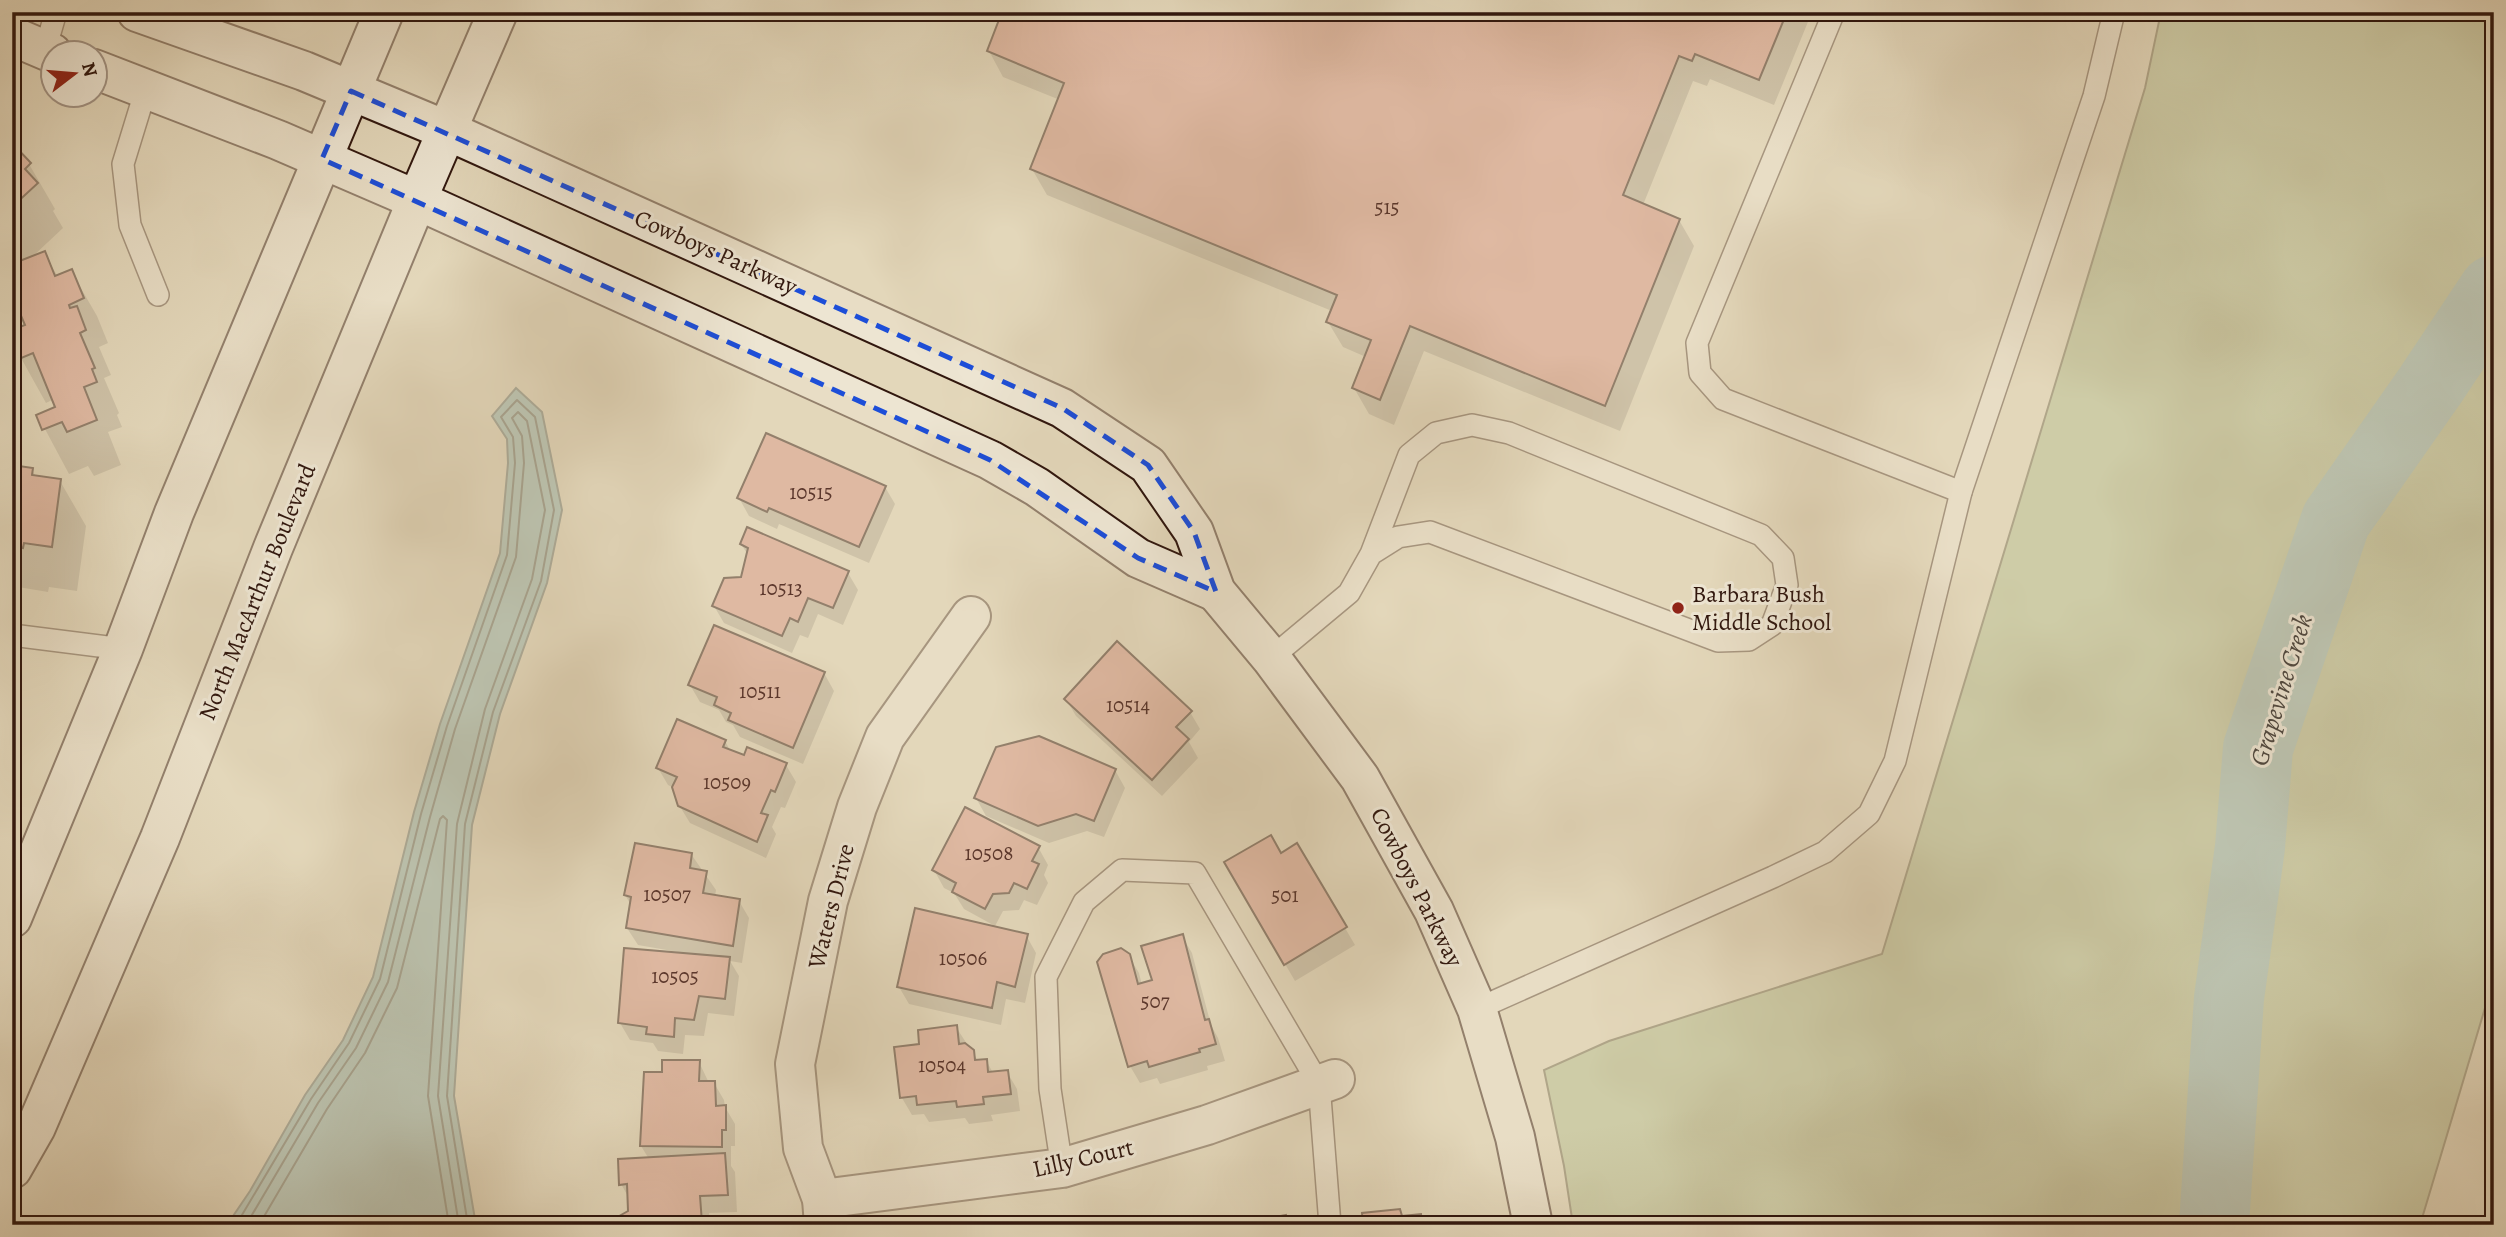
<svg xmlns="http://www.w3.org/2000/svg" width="2506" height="1237" viewBox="0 0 2506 1237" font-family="Alegreya,serif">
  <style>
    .green { fill: #b3be90; stroke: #726a4f; stroke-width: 2 }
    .water { fill: #95b9b3; stroke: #6d7871; stroke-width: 2 }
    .shadow { fill: #0003 }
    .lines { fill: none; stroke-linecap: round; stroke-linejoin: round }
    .shore { stroke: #636860; stroke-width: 2 }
    .river { stroke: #95b9b3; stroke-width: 70 }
    .building { fill: #da9686; stroke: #31170e; stroke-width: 2 }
    .lane-casing { stroke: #5e4739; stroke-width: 24 }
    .street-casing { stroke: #5e4739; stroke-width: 42 }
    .secondary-casing { stroke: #31170e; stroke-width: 42 }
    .lane { stroke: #ede5d2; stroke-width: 21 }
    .street { stroke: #ede5d2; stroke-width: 38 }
    .secondary { stroke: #ede5d2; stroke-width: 38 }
    .marked { fill: none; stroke: #1d4ed8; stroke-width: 5; stroke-dasharray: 14 9; stroke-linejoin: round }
    .poi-dot { fill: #8f2418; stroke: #ede5d2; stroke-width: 2.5 }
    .labels { text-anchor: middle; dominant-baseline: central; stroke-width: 6; stroke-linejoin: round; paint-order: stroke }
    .number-label { font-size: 21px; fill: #5b372c }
    .street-label { font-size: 24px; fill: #31170e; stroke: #ede5d2 }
    .poi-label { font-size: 24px; fill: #31170e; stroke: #ede5d2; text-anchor: start }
    .water-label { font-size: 26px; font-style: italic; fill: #4f4840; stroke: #ede5d2 }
  </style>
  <rect width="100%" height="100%" fill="#e3d7ba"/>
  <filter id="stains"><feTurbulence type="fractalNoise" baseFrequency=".00286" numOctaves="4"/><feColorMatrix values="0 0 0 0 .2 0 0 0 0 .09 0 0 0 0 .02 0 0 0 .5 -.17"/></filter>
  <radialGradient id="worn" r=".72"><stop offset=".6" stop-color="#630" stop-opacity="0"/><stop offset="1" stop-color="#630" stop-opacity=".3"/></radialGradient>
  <polygon class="green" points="2161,12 2494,12 2494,978 2420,1225 1573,1225 1564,1166 1544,1070 1609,1041 1882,954 2145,88"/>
  <polygon class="water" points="516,388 542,412 562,510 547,583 500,714 472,825 454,1096 476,1225 227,1225 250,1191 305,1095 343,1040 373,977 414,812 440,724 500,553 508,463 507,439 492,416"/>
  <g class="shadow">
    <polygon points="1004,12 1812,12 1774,105 1710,79 1707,86 1693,81 1643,205 1679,220 1694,246 1620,431 1424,351 1394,425 1369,414 1354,388 1366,357 1343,347 1328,322 1332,311 1047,195 1032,169 1060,100 1003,77 989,51"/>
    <polygon points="12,146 29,164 55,209 53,211 63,228 31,258 44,253 58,277 71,271 97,316 108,343 99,347 111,375 104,378 119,413 117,415 122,427 108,432 121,465 94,476 88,466 69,474 38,416 58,408 54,399 46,403 21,358 12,338 28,326 12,290"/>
    <polygon points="12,467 32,470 36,477 60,481 86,526 77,591 49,587 48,592 12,586"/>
    <polygon points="885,487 895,504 869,563 779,524 777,529 749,516 739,498"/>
    <polygon points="741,544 848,573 858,590 843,625 818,614 808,638 800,635 792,653 724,623 714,606 743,579 748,555"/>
    <polygon points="824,673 834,691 803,764 740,737 733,725 726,722 719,710 700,702 690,685"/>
    <polygon points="1066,699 1190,712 1200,729 1189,742 1198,758 1162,796 1076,716"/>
    <polygon points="725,741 731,752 745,757 786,765 796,782 785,808 781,807 772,827 776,834 766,858 690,823 679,805 674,788 668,785 658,768"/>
    <polygon points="1115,770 1125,788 1104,837 1087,831 1049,843 986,816 976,798"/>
    <polygon points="1297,846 1355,945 1295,981 1226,863 1280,856"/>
    <polygon points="1038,847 1048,865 1044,875 1048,883 1037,905 1024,900 1019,910 1003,911 995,926 964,909 954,893 944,888 934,870"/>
    <polygon points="691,854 716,890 715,897 739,901 749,918 742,963 730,961 739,976 734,1016 708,1013 704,1036 685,1035 683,1054 658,1051 653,1043 630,1040 620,1023 678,952 638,945 627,928 631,905 625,895"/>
    <polygon points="1026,935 1036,953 1025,1003 1006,999 1001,1025 909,1004 899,987"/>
    <polygon points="1182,936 1192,953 1211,1025 1218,1038 1225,1061 1207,1066 1208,1070 1160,1084 1157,1078 1140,1083 1130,1066 1128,955 1139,973 1142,985 1154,982"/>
    <polygon points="956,1027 978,1061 986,1060 993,1073 1007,1072 1017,1089 1020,1111 991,1115 993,1121 969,1124 965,1118 929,1122 924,1114 912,1115 902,1098 921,1045"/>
    <polygon points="699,1062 709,1083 714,1083 724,1100 725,1107 735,1124 735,1146 731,1146 731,1166 735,1172 737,1212 709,1213 710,1225 616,1225 630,1212 629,1198 621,1184 649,1159 641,1146 664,1073"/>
  </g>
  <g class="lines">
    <g class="shore">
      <polyline points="236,1225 311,1099 349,1043 380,979 421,814 447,726 507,555 515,463 513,437 501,417 517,400 535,417 554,510 541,581 493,712 465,824 447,1096 468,1225"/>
      <polyline points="246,1225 318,1103 356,1048 388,982 430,817 455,729 516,557 524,463 522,436 512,418 518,412 527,421 545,510 532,579 485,709 457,824 438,1096 459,1225"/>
      <polyline points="259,1225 327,1109 365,1053 397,988 440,819 443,816 447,820 428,1096 449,1225"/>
    </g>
    <polyline class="river" points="2214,1225 2229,998 2250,847 2258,748 2336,520 2430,386 2494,290"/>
  </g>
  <g class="building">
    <polygon points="1002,12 1787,12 1759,80 1695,54 1692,61 1679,56 1623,195 1680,219 1605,406 1410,326 1380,400 1352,388 1371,340 1326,322 1337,295 1030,169 1064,83 987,51"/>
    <polygon points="12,143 31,163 25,169 38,183 12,207"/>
    <polygon points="45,251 55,276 72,269 84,298 69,305 70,308 77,306 86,330 80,333 95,368 92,369 97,382 84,387 97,420 67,432 62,422 42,430 36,415 55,407 33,353 19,359 12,342 12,330 25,325 12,295 12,264"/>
    <polygon points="766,433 886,486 859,547 769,508 767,512 737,498"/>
    <polygon points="12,465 33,468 32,475 61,479 52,547 24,543 23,548 12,546"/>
    <polygon points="747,527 849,571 833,608 808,598 798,622 790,618 782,636 712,606 724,578 741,577 748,548 740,544"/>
    <polygon points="714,625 825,672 793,748 728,720 731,713 714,705 717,697 688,685"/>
    <polygon points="1117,641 1192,711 1176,727 1189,739 1152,780 1064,699"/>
    <polygon points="677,719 726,740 723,747 744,755 747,747 787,763 775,792 771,790 761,813 768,815 757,842 678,806 672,787 677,777 656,768"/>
    <polygon points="1039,736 1116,769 1094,821 1076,814 1038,826 974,798 996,747"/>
    <polygon points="965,807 1040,846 1032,861 1039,864 1027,889 1014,883 1009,893 993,894 985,909 952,892 956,883 932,870"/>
    <polygon points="1271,835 1281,853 1297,843 1347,927 1284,965 1224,862"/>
    <polygon points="635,843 692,853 690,868 707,871 703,893 740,899 733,946 626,928 631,897 624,895"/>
    <polygon points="915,908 1028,934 1015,987 997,982 992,1008 897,987"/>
    <polygon points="1183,934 1205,1020 1209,1019 1216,1044 1199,1049 1200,1052 1149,1067 1147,1061 1128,1067 1097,962 1103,954 1121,948 1130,954 1138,984 1152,980 1141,946"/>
    <polygon points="624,948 730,957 725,999 699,996 694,1020 675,1018 674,1037 646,1034 647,1027 618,1023"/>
    <polygon points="957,1025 959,1044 965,1043 974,1050 975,1060 987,1059 988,1072 1008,1070 1011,1094 983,1097 984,1104 957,1107 956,1101 917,1105 916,1096 900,1098 894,1047 919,1044 918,1030"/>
    <polygon points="662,1060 700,1060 699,1081 715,1081 716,1106 726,1105 726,1130 722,1130 722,1147 640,1146 644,1072 662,1072"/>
    <polygon points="725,1153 728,1195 700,1196 702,1223 614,1225 614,1219 628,1211 627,1184 619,1185 618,1159"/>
    <polygon points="1400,1209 1402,1216 1421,1214 1422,1225 1363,1225 1362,1213"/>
    <polygon points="1286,1215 1288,1225 1235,1225"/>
  </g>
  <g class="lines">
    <g class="lane-casing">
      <g id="lane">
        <polyline points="1834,12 1697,343 1700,373 1723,399 1961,492"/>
        <polyline points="45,50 56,12"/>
        <polyline points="146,89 123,164 130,225 158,295"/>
        <polyline points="12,635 123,649"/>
        <polyline points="1271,658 1349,593 1371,554 1409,455 1436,433 1472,425 1509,433 1761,535 1783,558 1787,585 1772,625 1749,640 1718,641 1430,532 1398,537 1371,554"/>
        <polyline points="1477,1009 1773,877 1825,852 1869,814 1895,761 1961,492 2094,96 2114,12"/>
        <polyline points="1062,1168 1050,1089 1046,977 1084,902 1122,870 1195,873 1319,1084 1330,1225"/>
      </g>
    </g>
    <g class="street-casing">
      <g id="street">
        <polyline points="822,1199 1062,1168 1207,1125 1335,1079"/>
        <polyline points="824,1225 822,1199 803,1148 795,1064 828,901 857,807 885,737 971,616"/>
      </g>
    </g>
    <g class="secondary-casing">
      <g id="secondary">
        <polyline points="137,12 304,71 448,131 1062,408 1148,465 1194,532 1216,592 1271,658 1360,778 1434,911 1477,1009 1515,1137 1533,1225"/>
        <polyline points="12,36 52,53"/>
        <polyline points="94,69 278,140 417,200 990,460 1037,487 1138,558 1216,592"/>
        <polyline points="12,918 123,649 174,513 384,12"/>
        <polyline points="12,1169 36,1127 160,838 273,548 417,200 498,12"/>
      </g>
    </g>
    <use href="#lane" class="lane"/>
    <use href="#street" class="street"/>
    <use href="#secondary" class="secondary"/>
  </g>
  <path d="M0 0H2506V1237H0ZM351,91L1062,408L1148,465L1194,532L1216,592L1138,558L990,460L322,159Z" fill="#e3d7ba" fill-opacity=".55" fill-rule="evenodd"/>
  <path class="marked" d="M351,91L1062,408L1148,465L1194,532L1216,592L1138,558L990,460L322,159Z"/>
  <circle class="poi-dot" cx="1678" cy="608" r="7"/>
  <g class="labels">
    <g class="number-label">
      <text x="1387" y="207">515</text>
      <text x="811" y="492">10515</text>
      <text x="781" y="588">10513</text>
      <text x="760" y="691">10511</text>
      <text x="1128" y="705">10514</text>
      <text x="727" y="782">10509</text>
      <text x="989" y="853">10508</text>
      <text x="667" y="894">10507</text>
      <text x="1285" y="895">501</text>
      <text x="963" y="958">10506</text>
      <text x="675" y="976">10505</text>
      <text x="1155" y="1001">507</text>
      <text x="942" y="1065">10504</text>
    </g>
    <g class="street-label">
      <text transform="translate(716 252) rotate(24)">Cowboys Parkway</text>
      <text transform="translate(257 592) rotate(-68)">North MacArthur Boulevard</text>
      <text transform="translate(1417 887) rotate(63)">Cowboys Parkway</text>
      <text transform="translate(831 906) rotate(-76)">Waters Drive</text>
      <text transform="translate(1083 1158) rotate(-13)">Lilly Court</text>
    </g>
    <g class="poi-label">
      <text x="1692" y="594">Barbara Bush<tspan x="1692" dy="28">Middle School</tspan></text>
    </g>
    <g class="water-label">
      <text transform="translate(2281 690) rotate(-73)">Grapevine Creek</text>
    </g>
  </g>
  <rect width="2506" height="1237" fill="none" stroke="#e3d7ba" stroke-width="42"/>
  <rect x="14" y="14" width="2478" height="1209" fill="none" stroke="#31170e" stroke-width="3.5"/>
  <rect x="21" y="21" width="2464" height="1195" fill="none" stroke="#31170e" stroke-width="2"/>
  <g transform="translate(74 74) rotate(74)"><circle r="33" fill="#ede5d2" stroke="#a29384" stroke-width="2"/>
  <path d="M0-5L12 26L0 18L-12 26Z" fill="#8f2418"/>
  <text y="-10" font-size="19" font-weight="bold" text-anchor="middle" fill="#31170e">N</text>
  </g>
  <rect width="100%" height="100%" filter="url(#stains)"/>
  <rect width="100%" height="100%" fill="url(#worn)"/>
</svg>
